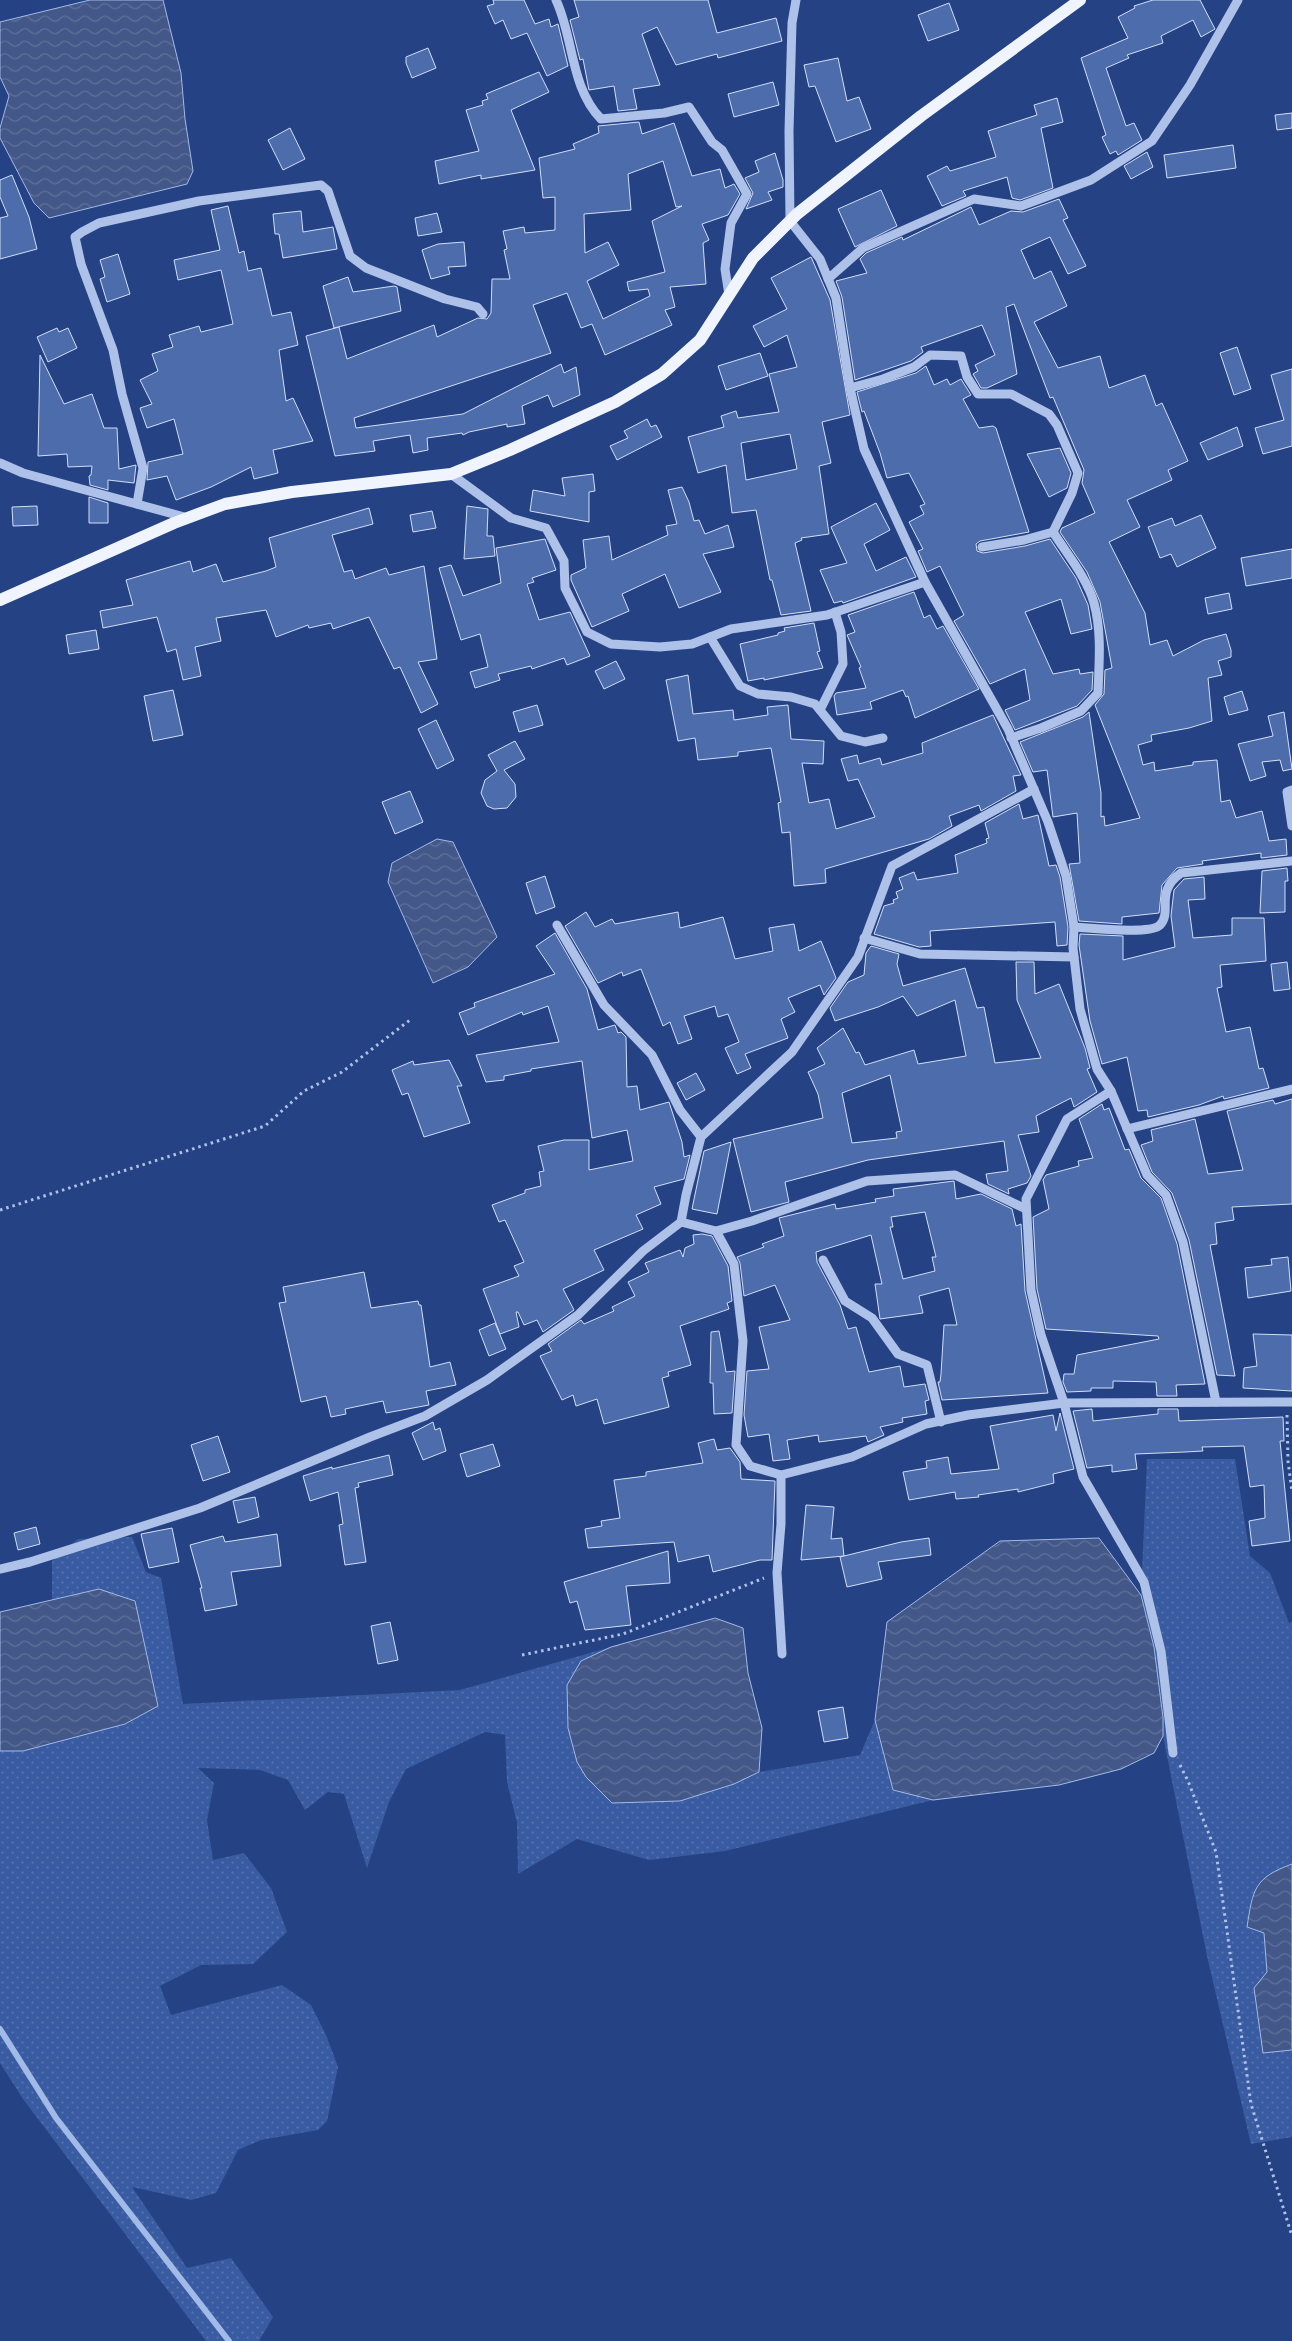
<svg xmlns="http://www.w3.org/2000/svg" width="1292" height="2341" viewBox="0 0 1292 2341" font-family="Montserrat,sans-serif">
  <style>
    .grass { fill: url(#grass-dots) }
    .water { fill: url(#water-waves); stroke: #a2bae8 }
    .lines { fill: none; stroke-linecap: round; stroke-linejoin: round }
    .stream { stroke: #a2bae8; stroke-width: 6 }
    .building { fill: #4d6cac; stroke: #d2def6; fill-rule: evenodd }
    .path { stroke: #aec1e8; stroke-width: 3; stroke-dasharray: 2.5 4; stroke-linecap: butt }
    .minor { stroke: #aec1e8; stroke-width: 9 }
    .major { stroke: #f0f4fe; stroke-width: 12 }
  </style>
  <defs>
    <pattern id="grass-dots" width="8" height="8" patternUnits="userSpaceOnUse" patternTransform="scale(1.25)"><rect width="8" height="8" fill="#395ba1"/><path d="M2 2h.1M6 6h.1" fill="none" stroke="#5774af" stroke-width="1.8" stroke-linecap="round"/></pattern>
    <pattern id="water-waves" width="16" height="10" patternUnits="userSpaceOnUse" patternTransform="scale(1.25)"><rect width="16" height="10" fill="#435888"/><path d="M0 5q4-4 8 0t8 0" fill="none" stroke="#5f719a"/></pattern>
  </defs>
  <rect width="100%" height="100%" fill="#254384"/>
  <g class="grass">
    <polygon points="1147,1459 1235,1459 1250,1556 1270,1573 1289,1623 1292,1622 1292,2137 1251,2144 1207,1956 1163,1736 1163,1718 1154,1647 1141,1595"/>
    <polygon points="132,1537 146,1572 161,1578 183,1704 460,1690 611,1647 581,1661 734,1784 759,1772 860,1755 875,1720 893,1790 933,1800 725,1851 649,1860 577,1839 518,1874 517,1823 507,1782 505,1735 485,1732 406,1769 389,1802 367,1868 344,1794 328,1792 305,1810 288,1780 260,1770 198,1768 214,1783 207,1820 213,1860 244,1853 271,1888 287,1932 253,1964 201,1965 160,1986 171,2015 282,1985 311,2005 326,2035 338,2067 327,2121 318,2130 261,2140 238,2150 216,2193 191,2200 132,2187 187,2268 231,2258 273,2317 259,2341 206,2341 23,2099 0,2063 0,1751 23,1751 125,1724 158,1706 99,1589 52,1600 52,1561 78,1539"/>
  </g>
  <g class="water">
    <polygon points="90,0 163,0 181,73 185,119 193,171 187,184 49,218 34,203 0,138 0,128 9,96 0,77 0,22"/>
    <polygon points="437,839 453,842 497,937 468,967 433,983 388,882 392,863"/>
    <polygon points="1099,1538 1141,1595 1154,1647 1163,1718 1163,1736 1154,1753 1121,1769 1059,1785 933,1800 893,1790 875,1720 887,1622 1000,1541"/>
    <polygon points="99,1589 135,1601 158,1706 125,1724 23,1751 0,1751 0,1612"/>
    <polygon points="715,1618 743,1628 748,1673 762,1728 759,1772 734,1784 680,1801 612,1803 586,1777 577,1762 568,1728 567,1685 581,1661 611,1647"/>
    <path d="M1292,1864V2050L1263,2053L1254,1988L1267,1972L1264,1933L1247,1927C1253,1889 1254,1878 1292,1864Z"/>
  </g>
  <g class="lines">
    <polyline class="stream" points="0,2029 56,2118 229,2341"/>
  </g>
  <g class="building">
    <polygon points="493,0 524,0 535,24 549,19 551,27 558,24 568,66 547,76 527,33 511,39 503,20 495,24 487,6 494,4"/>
    <polygon points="574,0 708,0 717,33 776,18 782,41 718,58 717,54 676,65 657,27 642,34 660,85 633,89 637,109 618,111 614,86 589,90 583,59 580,60 570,20 579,17"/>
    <polygon points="1153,0 1200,0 1215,29 1201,37 1193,20 1161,36 1163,43 1127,55 1129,58 1106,68 1126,126 1134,123 1142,140 1118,155 1116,151 1110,154 1102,137 1106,135 1081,58 1128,38 1118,17 1135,8 1134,6"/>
    <polygon points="949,3 959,30 928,41 918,15"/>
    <polygon points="428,48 436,68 412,78 406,63 406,57"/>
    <polygon points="838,58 847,101 859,97 871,129 836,142 815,86 809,87 804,65"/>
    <polygon points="539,72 549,92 511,110 535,170 481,179 481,175 439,184 435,161 479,151 466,110 483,105 482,101 488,99 486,94"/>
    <polygon points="773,82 779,105 734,117 728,94"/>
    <polygon points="1057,98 1063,122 1041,128 1053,188 1020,200 1012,198 1007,177 963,191 966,196 942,206 927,176 947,166 950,171 996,157 988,131 1037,115 1034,105"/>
    <polygon points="1292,113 1292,128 1277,130 1275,115"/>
    <path d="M639,122L642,134L674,123L692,176L720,169L725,188L734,184L740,194L728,215L702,224L709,240L703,243L706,284L670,287L675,307L665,310L672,325L605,355L592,324L581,328L567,293L533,305L551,353L354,418L356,428L463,414L561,364L564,373L576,367L580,395L553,407L548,395L522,406L525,424L507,427V424L469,432L463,435L462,433L427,438L428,450L413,453L410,435L373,441L375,451L335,456L306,336L339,327L347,359L434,325L437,337L478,318L487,319L491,313L492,279H510L504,250L507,249L503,231L524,227L525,233L555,230V197L543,198L539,158L575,149L573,144L599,133L598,126ZM663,161L676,207L682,206L652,221L665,272L627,282L629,291L648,289L650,296L603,319L587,281L619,265L608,242L585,253L584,214L631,210L628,174Z"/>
    <polygon points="290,128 305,159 283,170 268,140"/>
    <polygon points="1233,145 1236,168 1167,178 1164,155"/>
    <polygon points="1147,152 1153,167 1131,179 1124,166"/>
    <polygon points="775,153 783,180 783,187 768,192 772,200 746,209 753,193 745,178 759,172 755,161"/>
    <polygon points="12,175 29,217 37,249 0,259 0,218 8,216 0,197 0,180"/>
    <polygon points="881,190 897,226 855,247 838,209"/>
    <polygon points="1059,199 1068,218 1063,220 1086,266 1068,274 1050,237 1021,250 1034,279 1051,271 1067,306 1034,322 1058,368 1100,356 1109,388 1145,375 1156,406 1162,403 1188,461 1168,470 1172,480 1127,500 1140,527 1109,542 1145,613 1150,645 1167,640 1173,656 1204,640 1226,634 1231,650 1231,657 1218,661 1222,675 1208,678 1212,721 1189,728 1151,735 1152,741 1138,745 1143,765 1154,762 1155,771 1193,765 1193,762 1217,760 1221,802 1230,800 1236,818 1262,811 1269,841 1286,839 1287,855 1261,858 1261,853 1202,861 1203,864 1177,868 1162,885 1159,913 1122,917 1122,924 1079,921 1069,864 1080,863 1077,813 1053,817 1047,770 1033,772 1020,742 1083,717 1089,712 1101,793 1101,817 1104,816 1105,826 1140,818 1095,705 1104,694 1105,670 1112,668 1100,602 1087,572 1060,532 1062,528 1095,513 1082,483 1084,470 1053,397 1050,398 1014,304 1006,307 1017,374 987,388 981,388 973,374 978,371 975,365 995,355 982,325 921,347 923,352 911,361 855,380 842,297 836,281 867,273 860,259 866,253 902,237 903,240 971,207 979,225 1011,211 1023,212"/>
    <polygon points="228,206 239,253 244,251 248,271 261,268 272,316 291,312 298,345 279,350 286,401 293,398 313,441 273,450 278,473 254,479 251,467 211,487 176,500 167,476 147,480 148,462 183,454 174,419 147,428 140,408 152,404 140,380 158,371 152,354 173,347 169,335 199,326 201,332 233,324 221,270 178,280 174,260 220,250 211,210"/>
    <polygon points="301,211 303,232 333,227 337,249 283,258 279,234 275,234 273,214"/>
    <polygon points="437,213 442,232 418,236 415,218"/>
    <polygon points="464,242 466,266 448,267 450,274 431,279 422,250 438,244"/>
    <polygon points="118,254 130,294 107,302 100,279 105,277 100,260"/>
    <path d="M811,257L830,300L850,415L822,422L831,463L819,466L829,534L801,538L802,540L795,543L811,611L781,615L772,580H770L756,510L732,513L726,465L698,473L688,437L724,427L721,416L736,411L738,418L779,412L769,374L797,367L787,335L764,347L753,326L787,309L771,278ZM790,434L797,469L746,480L741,443Z"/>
    <polygon points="348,277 353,292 394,286 397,287 401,311 334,328 323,286"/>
    <polygon points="57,328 59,332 68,328 77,348 48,362 37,337"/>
    <polygon points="1237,347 1251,389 1234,395 1220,353"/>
    <polygon points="760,353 768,376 726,390 718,366"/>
    <polygon points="40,355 64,404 92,394 104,428 117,428 119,469 136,465 134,483 108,480 108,490 90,485 89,476 91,475 92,466 68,467 67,454 38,456"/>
    <polygon points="926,366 934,385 947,379 950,385 961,379 971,395 963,399 979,428 993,426 996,428 1029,532 980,541 976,544 977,551 983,553 1025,546 1050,539 1076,578 1088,605 1092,629 1071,634 1061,599 1025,612 1053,674 1079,669 1080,674 1093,672 1092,690 1077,706 1015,730 1005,710 1030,700 1025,669 990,684 954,621 964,615 940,566 927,572 918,551 923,549 909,522 924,514 920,506 925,504 909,473 887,478 880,453 864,411 862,412 857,392 916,373"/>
    <polygon points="1292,369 1292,446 1263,454 1255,428 1284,420 1271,375"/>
    <polygon points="647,419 651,427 656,425 662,437 617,460 610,446 628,438 624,431"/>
    <polygon points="1237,427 1243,446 1208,460 1200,443"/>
    <polygon points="1060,448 1071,473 1067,488 1049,497 1027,454"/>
    <polygon points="593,474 595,491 589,492 589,522 530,511 533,490 565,496 562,478"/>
    <polygon points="682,487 689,502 694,521 699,520 705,534 728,525 734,547 703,554 721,592 679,608 665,574 622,594 629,611 592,627 571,580 571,575 586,568 583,540 609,536 612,560 668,535 666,526 677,524 668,490"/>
    <polygon points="89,497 108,503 108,523 89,523"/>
    <polygon points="876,503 890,530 864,544 876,571 906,557 916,577 843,603 842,601 834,603 820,570 847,563 831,527"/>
    <polygon points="37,506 38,525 13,526 12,507"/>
    <polygon points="467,506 488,509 487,536 493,536 495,556 464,559"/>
    <polygon points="369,508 373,524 332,535 344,572 352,570 355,579 386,568 389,575 424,566 437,659 418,662 438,704 421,713 400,667 394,669 369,617 333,629 331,623 309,628 308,625 276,637 266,610 216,618 221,641 195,647 201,676 183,680 176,649 167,652 157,617 103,628 100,611 133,605 126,580 190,561 193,572 216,564 223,582 266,571 276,567 269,538"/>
    <polygon points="432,511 436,528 413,532 410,515"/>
    <polygon points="1201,515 1216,548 1177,567 1171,554 1160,558 1148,527 1172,518 1175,526"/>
    <polygon points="545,539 556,570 532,578 534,582 527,584 539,620 570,612 590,656 567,665 564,658 532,669 531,666 498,674 500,680 475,688 470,672 488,667 480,634 461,640 439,568 451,565 463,596 501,583 496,548"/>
    <polygon points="1292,549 1292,578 1246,586 1241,558"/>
    <polygon points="914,592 924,618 930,615 937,629 943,626 979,689 915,718 908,696 906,697 903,690 870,702 872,709 837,715 834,696 836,693 866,688 859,668 861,667 847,635 855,632 848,615"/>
    <polygon points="1229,593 1232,609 1208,614 1205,598"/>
    <polygon points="814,623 820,651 817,652 823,668 764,680 764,678 748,681 740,644 778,635 778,633 785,631 784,628"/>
    <polygon points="96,630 99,649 69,654 66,635"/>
    <polygon points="616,661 625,679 604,689 595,671"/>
    <polygon points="688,675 693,714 733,710 734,720 768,715 767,707 788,705 791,739 824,741 823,764 802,763 809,803 829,799 836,829 875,817 858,779 848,781 841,759 857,755 859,764 880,758 882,765 923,753 922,743 993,715 1021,775 1013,776 1016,791 981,811 979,805 949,816 952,826 929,839 825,869 826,883 794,886 790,832 782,833 778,803 781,802 771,748 738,752 738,756 698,760 695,738 678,741 666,680"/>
    <polygon points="173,690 183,735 153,741 144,696"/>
    <polygon points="1242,691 1248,710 1229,715 1224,697"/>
    <polygon points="537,705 543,725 519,732 513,712"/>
    <polygon points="1284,712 1292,769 1283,771 1280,760 1262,762 1266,776 1250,781 1238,744 1273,736 1268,716"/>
    <polygon points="436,720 454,760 437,769 418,729"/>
    <polygon points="515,741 525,759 504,770 515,784 516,797 507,808 494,809 487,806 481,793 485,780 497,771 488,755"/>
    <polygon points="410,791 423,822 395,834 382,802"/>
    <polygon points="1019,804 1023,819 1038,815 1049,866 1056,865 1060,877 1068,927 1067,945 1057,946 1055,922 930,931 931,946 919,947 874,934 884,906 894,903 893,900 898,898 896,892 903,889 899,878 914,872 917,880 958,873 955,855 987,843 986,839 989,838 985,823"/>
    <polygon points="1287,868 1288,881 1285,881 1285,912 1260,913 1262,871"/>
    <polygon points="545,876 555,907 536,914 526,883"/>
    <polygon points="1204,877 1205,899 1188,900 1193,938 1232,935 1232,918 1264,918 1266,961 1220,965 1222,987 1217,988 1226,1032 1250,1027 1259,1069 1263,1068 1269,1088 1224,1099 1223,1096 1199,1105 1148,1117 1147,1110 1138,1111 1127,1057 1102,1064 1090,1021 1079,945 1080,934 1123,936 1123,960 1175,947 1171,916 1174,890 1184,879"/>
    <polygon points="586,912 595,927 612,919 615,924 678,912 680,928 723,917 735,959 773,951 769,928 794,924 799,951 821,941 836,978 824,995 820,985 788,998 795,1012 781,1019 788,1038 745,1054 751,1068 737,1074 725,1048 739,1042 728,1014 718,1017 715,1006 684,1016 692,1039 678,1044 670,1022 663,1026 641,969 623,976 622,972 598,983 565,926"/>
    <polygon points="555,933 587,989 598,1030 615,1025 618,1033 621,1032 626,1037 627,1087 637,1086 640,1110 669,1102 682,1142 684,1157 690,1155 684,1179 654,1187 661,1204 636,1215 643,1229 594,1250 604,1270 563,1289 574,1310 543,1332 537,1320 524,1325 518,1312 516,1312 519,1327 500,1334 483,1289 519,1276 514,1266 524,1262 505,1220 499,1222 492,1205 525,1193 525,1190 541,1186 539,1172 544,1171 538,1146 564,1140 589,1140 589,1170 633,1161 627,1130 592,1138 582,1061 531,1069 531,1071 504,1076 504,1080 486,1082 476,1055 559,1042 548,1006 523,1015 522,1012 468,1035 459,1013 475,1007 474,1003 555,974 536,946"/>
    <path d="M871,946L899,954L897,964L903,986L965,968L977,1008L984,1007L995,1063L1041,1058L1017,1000L1016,962H1034L1035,994L1059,984L1085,1048L1090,1068L1087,1069L1097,1092L1074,1107L1071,1098L1036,1116L1039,1132L1018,1135L1031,1176L1027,1183L1008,1189L1009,1194L988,1184L986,1174L1008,1171L1004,1141L868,1160L785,1182L789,1202L751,1212L733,1139L823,1118L818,1094L808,1072L825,1064L817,1048L843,1028L856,1053L859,1052L865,1065L914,1050L918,1064L966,1056L955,1000L917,1016L903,996L878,1007L835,1021L830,1008L848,982L864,975L866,953ZM890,1075L902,1131L896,1132L897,1138L852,1143L842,1093Z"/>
    <polygon points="1287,962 1290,989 1274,991 1271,964"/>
    <polygon points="449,1060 462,1086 457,1086 470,1123 424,1137 408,1093 402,1095 392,1070 413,1061 414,1065"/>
    <polygon points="696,1073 705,1090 686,1100 677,1083"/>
    <polygon points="1292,1099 1292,1204 1232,1207 1234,1220 1215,1223 1217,1244 1210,1245 1235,1376 1217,1375 1189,1240 1172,1193 1152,1172 1141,1145 1153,1141 1151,1130 1195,1119 1208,1174 1243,1170 1227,1111 1273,1100 1275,1104"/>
    <polygon points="1102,1104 1104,1110 1109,1108 1125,1150 1129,1149 1141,1178 1161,1198 1177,1244 1205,1384 1176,1385 1177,1396 1157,1396 1156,1382 1113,1381 1113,1388 1091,1388 1091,1391 1067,1392 1063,1382 1064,1374 1074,1374 1077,1355 1159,1339 1158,1336 1046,1329 1037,1289 1033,1217 1049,1209 1043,1180 1046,1175 1079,1166 1078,1161 1093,1158 1079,1119"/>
    <polygon points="731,1142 717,1214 692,1209 704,1151"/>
    <path d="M954,1181L956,1199L981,1194L1012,1209L1016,1226L1021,1224L1025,1291L1048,1393L942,1400L938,1382H940L941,1374L944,1325H957L949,1288L919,1296L923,1313L880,1319L875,1284H882L871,1235L816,1252L817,1262L840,1305L848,1329L856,1327L869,1372L900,1366L904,1387L925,1384L929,1400L925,1401L927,1414L902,1418L903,1422L880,1427L884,1435L868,1442L866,1436L819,1442L818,1435L787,1440L790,1459L773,1461L769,1434L748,1437L744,1415L747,1371L769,1369L759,1327L790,1320L775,1285L744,1296L740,1263L737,1257L764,1247L762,1244L784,1236L779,1218L835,1204L836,1209L876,1202L875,1199L894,1196L893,1189ZM925,1212L936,1257H932L935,1271L903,1279L890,1227H893L891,1217Z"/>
    <polygon points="702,1234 712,1236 728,1266 732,1301 727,1303 729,1309 680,1326 691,1365 668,1372 669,1376 662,1378 669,1407 604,1424 597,1399 576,1406 573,1395 562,1400 540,1356 552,1351 548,1344 581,1320 584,1324 614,1311 612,1307 635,1296 628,1282 649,1272 645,1263 680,1250 683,1257 685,1248 694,1244 693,1235"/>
    <polygon points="1288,1257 1291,1291 1248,1298 1245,1268 1272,1265 1271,1259"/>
    <polygon points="364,1272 371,1308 418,1301 419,1305 421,1305 430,1367 450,1362 456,1385 426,1391 429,1405 386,1413 383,1401 345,1409 346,1414 331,1417 326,1396 301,1402 279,1303 286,1302 283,1287"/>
    <polygon points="495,1323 506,1349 489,1356 479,1330"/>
    <polygon points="719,1331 726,1372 735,1371 732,1413 714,1414 713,1383 710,1383 711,1332"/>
    <polygon points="1253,1334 1292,1335 1292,1391 1243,1388 1244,1368 1257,1366"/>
    <polygon points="1092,1409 1093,1421 1158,1414 1158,1409 1178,1409 1179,1421 1283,1417 1284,1441 1280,1441 1290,1541 1252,1546 1249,1521 1265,1518 1264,1485 1250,1487 1244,1446 1202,1447 1203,1451 1185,1452 1135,1454 1137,1469 1112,1472 1112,1465 1087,1468 1073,1411"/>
    <polygon points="1060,1413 1074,1469 1053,1474 1054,1483 1018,1492 1018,1489 978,1495 979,1497 956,1499 955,1492 909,1500 903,1472 927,1468 926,1461 948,1457 951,1474 999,1469 990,1426 1053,1415 1056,1431"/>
    <polygon points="433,1422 435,1430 440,1428 446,1451 423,1460 412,1433"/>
    <polygon points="218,1436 230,1472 203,1481 191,1445"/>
    <polygon points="714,1439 717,1450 730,1448 740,1462 741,1479 775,1481 772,1560 760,1560 713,1572 709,1555 678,1562 674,1542 588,1548 585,1529 602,1526 601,1521 620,1518 614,1480 646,1476 646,1472 703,1463 698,1443"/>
    <polygon points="493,1444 500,1466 467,1477 460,1454"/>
    <polygon points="389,1455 393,1475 358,1483 359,1487 355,1488 366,1562 345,1565 339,1525 343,1524 338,1492 310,1501 303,1476 332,1467 332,1469"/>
    <polygon points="255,1497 259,1517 238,1523 233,1501"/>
    <polygon points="806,1505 834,1507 831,1539 842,1538 844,1556 801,1560"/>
    <polygon points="36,1527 40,1544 18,1550 14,1533"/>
    <polygon points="172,1528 179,1562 149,1568 141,1534"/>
    <polygon points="277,1534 281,1566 231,1572 237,1605 205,1611 200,1588 202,1588 190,1545 223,1536 225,1542"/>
    <polygon points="929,1538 931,1555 878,1562 882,1579 847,1587 840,1557 901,1542"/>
    <polygon points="668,1551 670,1583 626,1586 631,1625 585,1630 577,1601 570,1603 564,1582"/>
    <polygon points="390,1622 398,1660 378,1664 371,1626"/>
    <polygon points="843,1707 848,1738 824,1742 818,1711"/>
  </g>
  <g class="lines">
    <g class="path">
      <polyline points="0,1210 265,1126 304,1091 342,1072 410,1020"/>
      <polyline points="1287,1415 1288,1461 1292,1492"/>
      <polyline points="522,1655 623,1634 764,1578"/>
      <polyline points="1180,1765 1188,1781 1216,1852 1251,2104 1292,2236"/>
    </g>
    <g class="minor">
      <path d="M556,0C574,38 570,87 601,119L664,113L689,107L712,142L722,150L747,194L731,223L725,269L729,295"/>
      <polyline points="796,0 792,23 789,131 790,221 820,259 836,298 850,388 864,449 925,582 1008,729 1048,822 1066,876 1074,927 1073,948 1080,1009 1097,1069 1111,1091 1147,1175 1166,1195 1183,1242 1216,1402"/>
      <polyline points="828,279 863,248 974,199 1021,206 1091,180 1152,141 1190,85 1238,0"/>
      <path d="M850,388L883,379L914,367L930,355L961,356L967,377L978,394H1011L1049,414L1057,425L1078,473L1072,493L1053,532C1067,554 1087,578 1094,603C1102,633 1099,662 1098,693L1081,711L1041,728L1011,738"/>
      <polyline points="0,463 23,473 188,518"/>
      <polyline points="451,474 511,518 546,528 564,561 565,588 587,632 611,644 660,647 692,644 731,629 827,615 925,582"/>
      <polyline points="137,504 143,468 122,394 113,350 81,264 75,237 82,232 99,223 199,201 321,185 328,191 350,256 366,268 445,299 477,307 483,314"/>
      <polyline points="982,547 1024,540 1053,532"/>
      <polyline points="710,637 740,686 758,694 791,697 815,704 841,736 865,742 883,738"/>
      <polyline points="820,710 843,664 841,632 835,612"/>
      <polyline points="1292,790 1287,792 1292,826"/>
      <polyline points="557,925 604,1005 652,1055 680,1110 701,1137"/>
      <path d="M1074,927C1090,928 1150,935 1160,925C1173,911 1154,892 1181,873L1292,861"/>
      <polyline points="864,938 920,954 1074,957"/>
      <polyline points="1111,1091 1067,1119 1026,1199 1031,1290 1041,1335 1064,1403 1083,1477 1144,1582 1161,1651 1173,1753"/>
      <polyline points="1127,1129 1292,1089"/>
      <polyline points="681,1222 716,1231 734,1264 743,1341 736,1445 750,1466 781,1475 781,1524 777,1573 782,1654"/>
      <polyline points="716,1231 752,1221 867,1181 955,1175 1026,1209"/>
      <polyline points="823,1260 845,1301 872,1318 898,1354 927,1365 941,1422"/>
      <polyline points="781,1475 852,1457 926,1424 968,1415 1064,1403 1292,1402"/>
      <polyline points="0,1569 30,1562 200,1508 370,1437 425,1416 487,1380 578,1315 643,1251 681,1222 686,1195 701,1137 792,1052 858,957 892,866 1034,789"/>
    </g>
    <polyline class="major" points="0,600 174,523 225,504 292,492 451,474 510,450 615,402 662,374 700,340 753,258 797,214 921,116 1080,0"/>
  </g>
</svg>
